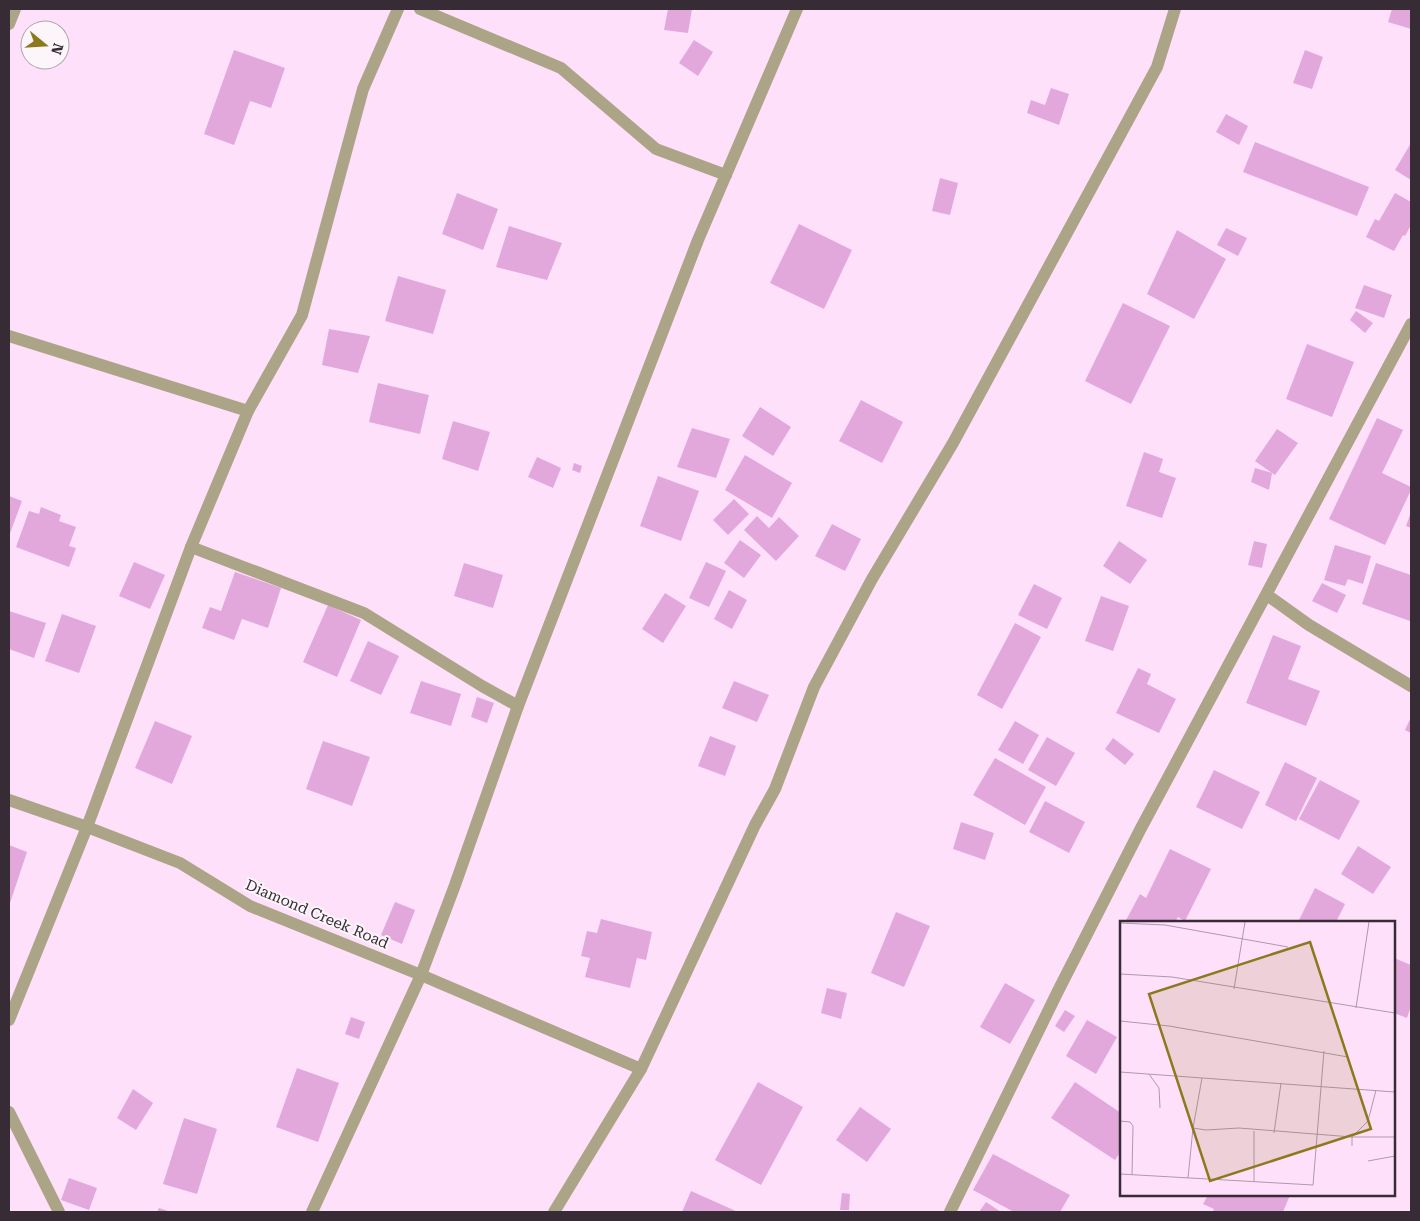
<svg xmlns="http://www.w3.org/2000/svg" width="1420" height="1221" viewBox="0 0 1420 1221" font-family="'Roboto Serif',serif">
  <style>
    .building { fill: #e2a8dc }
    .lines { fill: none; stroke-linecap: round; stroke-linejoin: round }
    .minor { stroke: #aca486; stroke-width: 12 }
    .labels { text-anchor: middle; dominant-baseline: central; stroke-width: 4; stroke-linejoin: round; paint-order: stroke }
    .street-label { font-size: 15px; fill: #372c36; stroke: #fcf6fb }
    .inset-road { fill: none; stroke: #af98ac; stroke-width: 1 }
    .view { fill: #8d781d; fill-opacity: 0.15; stroke: #8d781d; stroke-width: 2.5 }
    .inset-edge { fill: none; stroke: #372c36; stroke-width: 2.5 }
  </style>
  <rect width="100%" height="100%" fill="#ffe0fb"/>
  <g class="building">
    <polygon points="668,9 692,9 688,33 664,30"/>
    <polygon points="1392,9 1411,9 1411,29 1388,22"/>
    <polygon points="694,40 713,52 698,76 679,63"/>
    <polygon points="234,50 285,68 271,108 250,101 234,145 204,134"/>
    <polygon points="1305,50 1323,57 1312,89 1293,83"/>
    <polygon points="1051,88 1069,94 1059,125 1027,113 1031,100 1045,105"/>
    <polygon points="1226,114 1248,126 1239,145 1216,132"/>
    <polygon points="1255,142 1369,187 1357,216 1243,172"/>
    <polygon points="1411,143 1411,180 1395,170"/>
    <polygon points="940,178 958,183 950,215 932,211"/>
    <polygon points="457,193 498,209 483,250 442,234"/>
    <polygon points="1395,193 1411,202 1411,225 1405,236 1403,235 1394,251 1366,237 1375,219 1379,221"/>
    <polygon points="799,224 852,250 824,309 770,283"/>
    <polygon points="509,226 562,243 547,280 496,267"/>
    <polygon points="1226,228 1247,238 1238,256 1217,245"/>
    <polygon points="1177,230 1226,259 1194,319 1147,294"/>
    <polygon points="398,276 446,290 433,334 385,321"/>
    <polygon points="1364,285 1392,295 1384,318 1355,308"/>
    <polygon points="1123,303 1170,326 1131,404 1085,381"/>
    <polygon points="1356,311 1373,323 1365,333 1350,320"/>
    <polygon points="329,329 370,336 358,373 322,365"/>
    <polygon points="1307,344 1354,362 1332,417 1286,399"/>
    <polygon points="378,383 429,395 420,434 369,422"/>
    <polygon points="861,400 903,422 882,463 839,441"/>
    <polygon points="760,407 791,427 773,456 742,436"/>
    <polygon points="1377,418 1403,430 1382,473 1411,487 1411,490 1385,545 1329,519"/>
    <polygon points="453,421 490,432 478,471 442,459"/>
    <polygon points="692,428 730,439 716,478 677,467"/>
    <polygon points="1277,429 1298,443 1275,475 1272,473 1269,490 1251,482 1255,468 1272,473 1255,461"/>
    <polygon points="1144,452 1163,459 1159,472 1176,478 1162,518 1126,506"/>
    <polygon points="745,455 792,483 772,518 725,490"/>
    <polygon points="537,457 561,468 553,488 528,477"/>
    <polygon points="574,463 582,466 580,473 572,470"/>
    <polygon points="658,476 699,491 681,541 640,526"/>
    <polygon points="9,496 22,501 9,536"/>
    <polygon points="734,499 749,514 728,535 713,520"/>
    <polygon points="41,507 61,515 59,521 76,527 69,546 76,548 69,567 16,547 29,511 39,514"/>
    <polygon points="1411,512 1411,528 1406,526"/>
    <polygon points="757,516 769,528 779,517 799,536 776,561 744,530"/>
    <polygon points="832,524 861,539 845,571 815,556"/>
    <polygon points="740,540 761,555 744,578 724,563"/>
    <polygon points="1119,541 1147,560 1130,584 1103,566"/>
    <polygon points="1254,541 1267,544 1262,568 1248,565"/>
    <polygon points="1335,545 1371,556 1363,584 1348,579 1345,586 1324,580"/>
    <polygon points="134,562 165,575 150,609 119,596"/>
    <polygon points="706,562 726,571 709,607 689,598"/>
    <polygon points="464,563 503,575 493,608 454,596"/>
    <polygon points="1376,563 1411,575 1411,616 1410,621 1362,604"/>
    <polygon points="235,572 281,588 268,628 242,619 234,640 202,628 210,607 221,611"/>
    <polygon points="1322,583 1346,595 1337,613 1312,601"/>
    <polygon points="1034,584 1062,598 1047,629 1018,615"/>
    <polygon points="729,590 747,600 732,629 714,619"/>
    <polygon points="665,593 686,606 663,643 642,629"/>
    <polygon points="1101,596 1129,606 1113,651 1085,641"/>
    <polygon points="328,605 361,620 337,677 303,662"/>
    <polygon points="9,611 46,623 34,658 9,649"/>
    <polygon points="62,614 96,626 79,673 45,661"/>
    <polygon points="1015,623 1041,637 1002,709 977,695"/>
    <polygon points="1273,635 1301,646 1288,679 1320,691 1306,726 1246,703"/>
    <polygon points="368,641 399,656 381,695 350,681"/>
    <polygon points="1138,668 1151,674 1147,684 1176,699 1159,733 1116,713"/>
    <polygon points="421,681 461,694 451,726 410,713"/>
    <polygon points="734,681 769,695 757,722 722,708"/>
    <polygon points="477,697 494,703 487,723 471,717"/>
    <polygon points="1411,717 1411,733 1405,730"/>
    <polygon points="155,721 192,736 172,784 135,768"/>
    <polygon points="1015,721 1039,735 1023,764 998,750"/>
    <polygon points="710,736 736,746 725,776 698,766"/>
    <polygon points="1047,737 1075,753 1056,786 1028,770"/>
    <polygon points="1113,738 1134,754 1125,765 1105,749"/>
    <polygon points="323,741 370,757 352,806 306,789"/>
    <polygon points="995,758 1046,787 1025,825 973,795"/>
    <polygon points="1285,762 1317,778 1296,821 1265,805"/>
    <polygon points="1214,770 1260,792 1242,829 1196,807"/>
    <polygon points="1320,780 1360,801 1339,840 1299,819"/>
    <polygon points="1045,801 1085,822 1069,853 1029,832"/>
    <polygon points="961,822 994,833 985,860 953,849"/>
    <polygon points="9,845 27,852 9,906"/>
    <polygon points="1358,846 1391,867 1373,894 1341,874"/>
    <polygon points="1170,849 1211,869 1185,921 1178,917 1175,922 1125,922 1140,894 1146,898"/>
    <polygon points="1315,888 1345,904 1336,922 1298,922"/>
    <polygon points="395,902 415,910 402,944 381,935"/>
    <polygon points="896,912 930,926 904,987 871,973"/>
    <polygon points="601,919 652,932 646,960 637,958 630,988 585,977 590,958 581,956 587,931 597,933"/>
    <polygon points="1394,958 1411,965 1411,1006 1407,1018 1394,1013"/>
    <polygon points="1005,983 1035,1000 1010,1044 980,1027"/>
    <polygon points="827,988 847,993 841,1019 821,1013"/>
    <polygon points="1065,1010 1075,1016 1064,1032 1055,1026"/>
    <polygon points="351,1017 365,1022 359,1039 345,1034"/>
    <polygon points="1087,1020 1117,1037 1096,1074 1066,1056"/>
    <polygon points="297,1068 339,1083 318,1142 276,1127"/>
    <polygon points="758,1082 803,1107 761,1185 715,1160"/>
    <polygon points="1075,1082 1121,1113 1121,1151 1115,1160 1051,1118"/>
    <polygon points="133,1089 153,1103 136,1130 117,1118"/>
    <polygon points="860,1107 891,1129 867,1162 836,1140"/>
    <polygon points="184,1118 217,1129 197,1194 163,1184"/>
    <polygon points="993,1154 1070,1195 1060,1212 1014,1212 973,1190"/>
    <polygon points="69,1178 97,1188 89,1210 61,1200"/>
    <polygon points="691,1191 738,1212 682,1212"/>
    <polygon points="842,1193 850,1194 849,1210 840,1210"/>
    <polygon points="1208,1195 1290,1195 1283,1212 1213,1212 1214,1209 1203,1204"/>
    <polygon points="986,1202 1001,1212 979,1212"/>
    <polygon points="159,1208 171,1212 157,1212"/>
  </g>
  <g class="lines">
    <g class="minor">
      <polyline points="420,9 561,68 656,149 726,175"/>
      <polyline points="9,24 15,9"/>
      <polyline points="9,336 248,411"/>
      <polyline points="191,547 364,613 482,686 518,706"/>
      <polyline points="1267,595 1309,625 1411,686"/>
      <polyline points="9,800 87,827 180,863 250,906 421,975 641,1069"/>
      <polyline points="9,1020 87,827 191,547 248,411 302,315 363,89 398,9"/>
      <polyline points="9,1112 59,1212"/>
      <polyline points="312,1212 421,975 455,885 518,706 698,240 797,9"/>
      <polyline points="554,1212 641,1069 755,825 775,789 814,687 872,579 953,443 1157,67 1175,9"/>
      <polyline points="950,1212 1058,991 1140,830 1411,324"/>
    </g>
  </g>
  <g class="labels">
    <g class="street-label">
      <text transform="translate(317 914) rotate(23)">Diamond Creek Road</text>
    </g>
  </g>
  <g transform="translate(1120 921)">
    <rect width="275" height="275" fill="#ffe0fb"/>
    <path class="inset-road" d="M0,2L45,4L168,26M0,53L52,56L275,92M114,68L125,1M236,87L249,1M0,100L49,105L228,136M0,151L275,171M29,153L39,167L40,187M82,157L73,207L86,209L119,207L232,216L248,200L256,169M0,200L10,201L13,205L12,254M134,210V260M154,212L161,162M232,225V216H275M248,240L275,235M275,251V268M0,253L193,264L204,130M68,257L73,207"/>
    <path class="view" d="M190,21L251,208L90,260L29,73Z"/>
    <rect width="275" height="275" class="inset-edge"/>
  </g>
  <rect width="1420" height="1221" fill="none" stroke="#372c36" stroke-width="20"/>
  <g transform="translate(45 45) rotate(108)"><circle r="24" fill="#fcf6fb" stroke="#ada5ac"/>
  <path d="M0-4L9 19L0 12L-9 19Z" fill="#8d781d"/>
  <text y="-8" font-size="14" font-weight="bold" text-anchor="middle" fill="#372c36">N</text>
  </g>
</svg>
